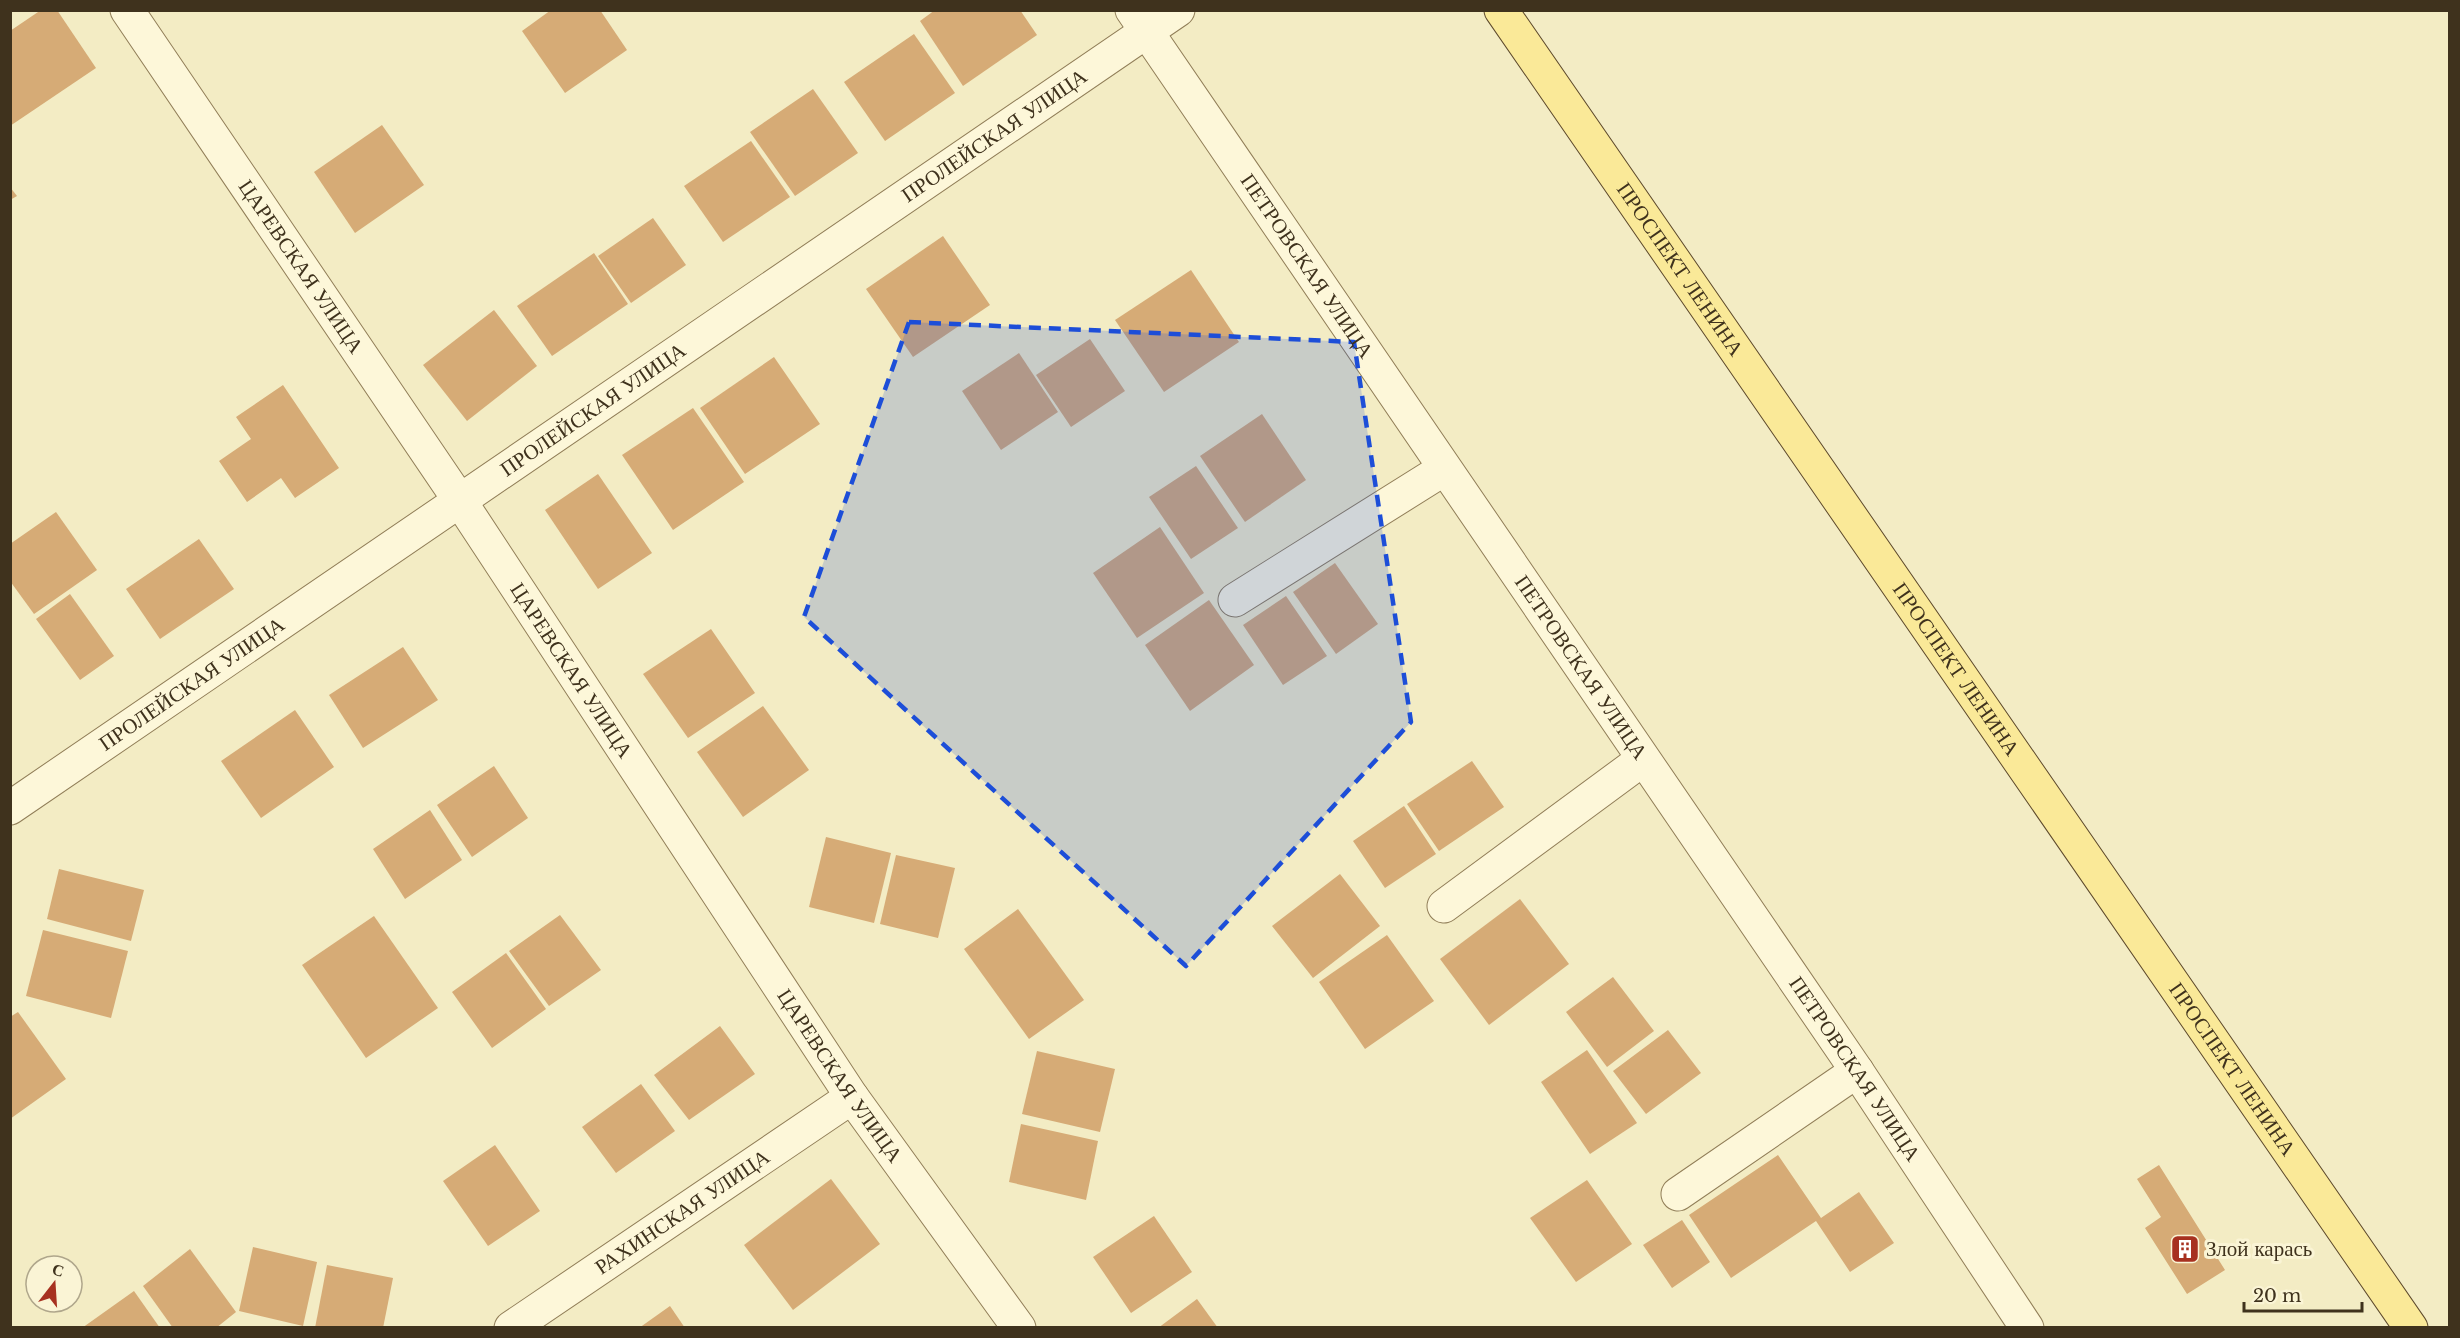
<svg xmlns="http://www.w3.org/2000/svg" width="2460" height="1338" viewBox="0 0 2460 1338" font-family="'Libre Baskerville',serif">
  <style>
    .building { fill: #d6ab76 }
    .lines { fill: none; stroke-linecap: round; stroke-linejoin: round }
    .minor-casing { stroke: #917e58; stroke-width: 35 }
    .major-casing { stroke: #5e4a2c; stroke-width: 35 }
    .minor { stroke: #fdf7d9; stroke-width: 33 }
    .major { stroke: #fae998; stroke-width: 33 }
    .marked { fill: #1d4ed8; fill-opacity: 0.2; stroke: #1d4ed8; stroke-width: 4.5; stroke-dasharray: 12 8; stroke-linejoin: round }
    .labels { text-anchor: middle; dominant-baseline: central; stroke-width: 6; stroke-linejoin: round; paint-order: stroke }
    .street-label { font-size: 21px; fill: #3f321d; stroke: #faf4d5 }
    .poi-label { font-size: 21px; fill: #3f321d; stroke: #faf4d5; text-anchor: start }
  </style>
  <rect width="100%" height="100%" fill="#f3ecc4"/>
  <g class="building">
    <polygon points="41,10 57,10 96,68 10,126 10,31"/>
    <polygon points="551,10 600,10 627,50 565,93 522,31"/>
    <polygon points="935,10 1020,10 1037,35 963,86 920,21"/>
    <polygon points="914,34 955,93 885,141 844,82"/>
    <polygon points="813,89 858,153 795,196 750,132"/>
    <polygon points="382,125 424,185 355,233 314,172"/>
    <polygon points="751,141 790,197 723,242 684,186"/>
    <polygon points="10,187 17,196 10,200"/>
    <polygon points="653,218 686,265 631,303 598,256"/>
    <polygon points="943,236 990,305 913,357 866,289"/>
    <polygon points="594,253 628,304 552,356 517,306"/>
    <polygon points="1191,270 1239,342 1164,392 1115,320"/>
    <polygon points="494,310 537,366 467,421 423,365"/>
    <polygon points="1090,339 1125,391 1071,427 1036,375"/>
    <polygon points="1019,353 1058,412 1001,450 962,391"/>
    <polygon points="774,357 820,424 745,474 700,408"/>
    <polygon points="283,385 339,468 295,498 281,478 247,502 219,461 251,439 236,417"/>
    <polygon points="693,408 744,482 673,530 622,455"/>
    <polygon points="1262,414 1306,480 1245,522 1200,456"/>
    <polygon points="1196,466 1238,528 1191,559 1149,497"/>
    <polygon points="598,474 652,553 598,589 545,510"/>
    <polygon points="56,512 97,570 34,614 10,581 10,544"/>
    <polygon points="1160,527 1204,593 1137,638 1093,573"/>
    <polygon points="199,539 234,589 160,639 126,589"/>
    <polygon points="1335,563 1378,624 1336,654 1293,592"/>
    <polygon points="70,594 114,656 80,680 36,619"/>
    <polygon points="1286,596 1327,656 1283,685 1243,625"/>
    <polygon points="1209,600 1254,665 1190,711 1145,645"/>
    <polygon points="711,629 755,693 688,738 643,674"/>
    <polygon points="403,647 438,700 363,748 329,695"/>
    <polygon points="763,706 809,770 743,817 697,752"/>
    <polygon points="295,710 334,767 261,818 221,761"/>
    <polygon points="1472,761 1504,807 1439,851 1407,804"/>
    <polygon points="494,766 528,818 472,857 437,805"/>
    <polygon points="1404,806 1436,854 1385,888 1353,841"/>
    <polygon points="430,810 462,860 405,899 373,849"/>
    <polygon points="826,837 891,853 874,923 809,907"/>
    <polygon points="896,855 955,868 938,938 880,924"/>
    <polygon points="59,869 144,890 131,941 47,919"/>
    <polygon points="1340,874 1380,926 1313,978 1272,926"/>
    <polygon points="1520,899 1569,964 1489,1025 1440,959"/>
    <polygon points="1018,909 1084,1000 1029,1039 964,949"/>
    <polygon points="560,915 601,970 549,1006 509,951"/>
    <polygon points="374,916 438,1008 366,1058 302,965"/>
    <polygon points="43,930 128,951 111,1018 26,996"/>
    <polygon points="1387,935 1434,1001 1365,1049 1319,982"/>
    <polygon points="506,953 546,1009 492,1048 452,992"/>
    <polygon points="1613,977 1654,1031 1607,1067 1566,1012"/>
    <polygon points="18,1012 66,1079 10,1119 10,1017"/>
    <polygon points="720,1026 755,1074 689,1120 654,1075"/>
    <polygon points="1668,1030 1701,1073 1646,1114 1613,1071"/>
    <polygon points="1587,1050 1637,1123 1590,1154 1541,1082"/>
    <polygon points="1037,1051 1115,1069 1100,1132 1022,1114"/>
    <polygon points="641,1084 675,1131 616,1173 582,1127"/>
    <polygon points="1021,1124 1098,1141 1086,1200 1009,1182"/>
    <polygon points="495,1145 540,1211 488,1246 443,1181"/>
    <polygon points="1778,1155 1821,1218 1859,1192 1894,1243 1850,1272 1816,1221 1731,1278 1689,1215"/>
    <polygon points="2159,1165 2225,1270 2187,1294 2145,1228 2161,1217 2137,1179"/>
    <polygon points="831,1179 880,1244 793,1310 744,1245"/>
    <polygon points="1587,1180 1632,1244 1576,1282 1530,1218"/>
    <polygon points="1154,1216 1192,1272 1131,1313 1093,1257"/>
    <polygon points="1682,1220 1710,1262 1672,1288 1643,1245"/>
    <polygon points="253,1247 317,1262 303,1326 239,1311"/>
    <polygon points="190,1249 236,1312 216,1328 173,1328 143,1286"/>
    <polygon points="327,1265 393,1278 383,1328 315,1328"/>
    <polygon points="134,1291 160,1328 82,1328"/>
    <polygon points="1197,1299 1218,1328 1158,1328"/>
    <polygon points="670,1306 685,1328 639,1328"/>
  </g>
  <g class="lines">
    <g class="minor-casing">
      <g id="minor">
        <path id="s1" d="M127,10L460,501L852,1097L1019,1328"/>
        <path id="s2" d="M1132,10L1857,1071L2027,1328"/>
        <polyline points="1235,600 1444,469"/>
        <path id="s3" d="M10,808L1178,10"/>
        <polyline points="1444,906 1642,760"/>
        <polyline points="1678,1194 1857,1071"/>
        <path id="s4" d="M511,1328L852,1097"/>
      </g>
    </g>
    <g class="major-casing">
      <g id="major">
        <path id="s5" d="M1501,10L2411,1328"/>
      </g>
    </g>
    <use href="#minor" class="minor"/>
    <use href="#major" class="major"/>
  </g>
  <path class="marked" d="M909,322L1354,342L1411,722L1186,966L804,617Z"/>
  <defs>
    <g id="building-square" transform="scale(1.5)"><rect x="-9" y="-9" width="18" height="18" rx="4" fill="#a73120" stroke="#faf4d5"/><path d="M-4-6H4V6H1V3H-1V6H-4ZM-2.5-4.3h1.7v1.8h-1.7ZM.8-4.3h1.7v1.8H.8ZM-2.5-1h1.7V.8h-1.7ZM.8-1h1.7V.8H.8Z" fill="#fff"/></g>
  </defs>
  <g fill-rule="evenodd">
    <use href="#building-square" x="2185" y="1249"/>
  </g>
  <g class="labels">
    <g class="street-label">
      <text stroke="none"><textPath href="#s3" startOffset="1192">ПРОЛЕЙСКАЯ УЛИЦА</textPath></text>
      <text stroke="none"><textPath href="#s1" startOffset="310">ЦАРЕВСКАЯ УЛИЦА</textPath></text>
      <text stroke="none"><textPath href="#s2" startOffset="310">ПЕТРОВСКАЯ УЛИЦА</textPath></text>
      <text stroke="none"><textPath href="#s5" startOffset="315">ПРОСПЕКТ ЛЕНИНА</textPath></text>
      <text stroke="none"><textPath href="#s3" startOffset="706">ПРОЛЕЙСКАЯ УЛИЦА</textPath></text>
      <text stroke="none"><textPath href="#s2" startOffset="796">ПЕТРОВСКАЯ УЛИЦА</textPath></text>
      <text stroke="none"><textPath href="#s5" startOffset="801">ПРОСПЕКТ ЛЕНИНА</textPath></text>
      <text stroke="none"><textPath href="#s1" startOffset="796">ЦАРЕВСКАЯ УЛИЦА</textPath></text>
      <text stroke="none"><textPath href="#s3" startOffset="220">ПРОЛЕЙСКАЯ УЛИЦА</textPath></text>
      <text stroke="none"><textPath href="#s5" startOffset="1287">ПРОСПЕКТ ЛЕНИНА</textPath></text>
      <text stroke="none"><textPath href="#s2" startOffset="1282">ПЕТРОВСКАЯ УЛИЦА</textPath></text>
      <text stroke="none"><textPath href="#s1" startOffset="1282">ЦАРЕВСКАЯ УЛИЦА</textPath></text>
      <text stroke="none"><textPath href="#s4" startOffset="207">РАХИНСКАЯ УЛИЦА</textPath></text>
    </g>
    <g class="poi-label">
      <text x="2206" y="1249">Злой карась</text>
    </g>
  </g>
  <rect width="2460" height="1338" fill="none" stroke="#3f321d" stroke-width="24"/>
  <g transform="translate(54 1284) rotate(17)"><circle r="28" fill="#faf4d5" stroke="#afa68b" stroke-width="1.5"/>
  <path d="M0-4.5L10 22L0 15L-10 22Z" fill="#a73120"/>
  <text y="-9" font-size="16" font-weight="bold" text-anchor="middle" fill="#3f321d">С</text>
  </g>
  <path d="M2244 1302v9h118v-9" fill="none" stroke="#3f321d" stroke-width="3"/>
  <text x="2253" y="1302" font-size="18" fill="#3f321d" stroke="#faf4d5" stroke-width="4.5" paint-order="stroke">20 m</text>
</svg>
